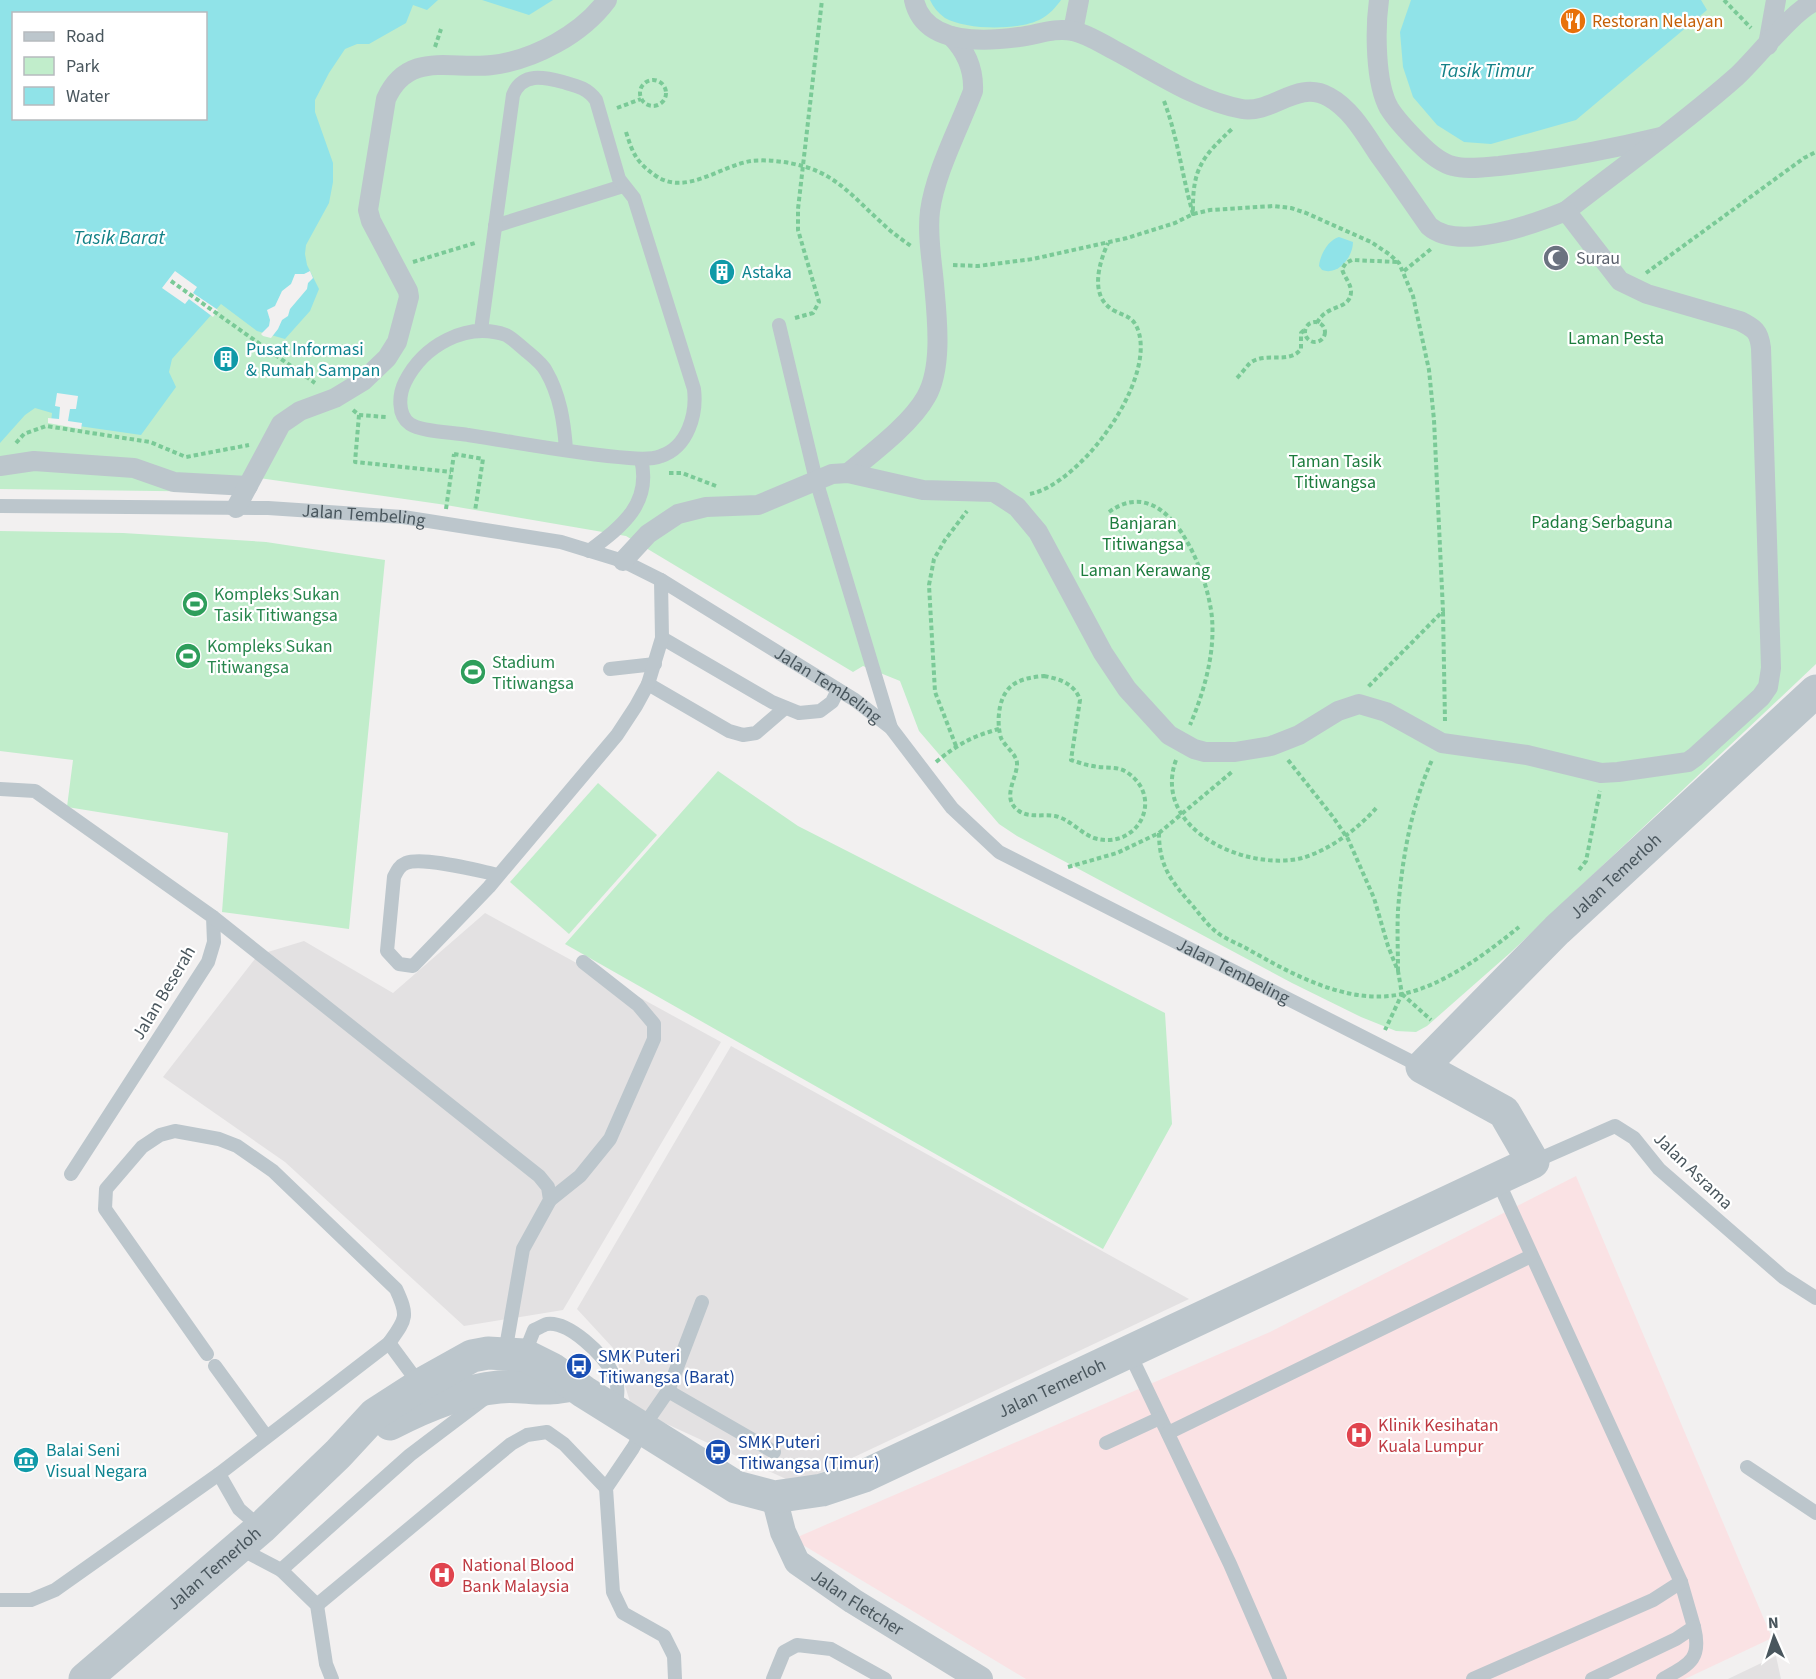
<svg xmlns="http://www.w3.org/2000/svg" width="1816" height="1679" viewBox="0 0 1816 1679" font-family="'Source Sans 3',sans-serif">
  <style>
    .education { fill: #e3e1e2 }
    .medical { fill: #fae2e4 }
    .green { fill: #c1edcb; fill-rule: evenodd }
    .water { fill: #90e3e8; fill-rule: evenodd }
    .pier { fill: #f2f0f0 }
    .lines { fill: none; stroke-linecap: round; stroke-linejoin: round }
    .path { stroke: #7aca97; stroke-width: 4; stroke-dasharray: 4.5 3; stroke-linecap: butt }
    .service { stroke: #bcc6cc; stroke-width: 14 }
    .pedestrian { stroke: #bcc6cc; stroke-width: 20 }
    .minor { stroke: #bcc6cc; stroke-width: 26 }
    .tertiary { stroke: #bcc6cc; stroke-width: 33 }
    .labels { text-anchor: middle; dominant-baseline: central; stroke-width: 4.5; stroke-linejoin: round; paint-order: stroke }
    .food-label { font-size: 18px; fill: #c56008; stroke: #fff; text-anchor: start }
    .worship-label { font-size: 18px; fill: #5b616d; stroke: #fff; text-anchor: start }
    .culture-label { font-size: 18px; fill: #0d838f; stroke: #fff; text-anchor: start }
    .park-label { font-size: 18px; fill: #1c7c3d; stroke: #fff }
    .street-label { font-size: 18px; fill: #49565d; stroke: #fff }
    .leisure-label { font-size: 18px; fill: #27864d; stroke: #fff; text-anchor: start }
    .transit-label { font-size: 18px; fill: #164399; stroke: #fff; text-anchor: start }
    .health-label { font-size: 18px; fill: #be3a42; stroke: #fff; text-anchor: start }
    .water-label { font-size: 20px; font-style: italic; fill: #138187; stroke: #fff }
  </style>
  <rect width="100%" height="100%" fill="#f2f0f0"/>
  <g class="education">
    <polygon points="485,913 721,1042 563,1310 464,1326 285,1162 163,1077 258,955 304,941 393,993"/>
    <polygon points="731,1046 1189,1299 797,1484 632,1408 613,1348 577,1309"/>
    <polygon points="1776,1656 1781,1679 1728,1679"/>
  </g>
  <polygon class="medical" points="1576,1176 1772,1638 1685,1679 1026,1679 793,1539 1270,1332"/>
  <g class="green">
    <path d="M0,0H1816V664L1510,953L1427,1026L1416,1032L1396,1031L1361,1017L1292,983L1017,836L999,824L919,731L900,681L863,666L853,672L626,536L446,505L253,477L241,476L233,492L0,489ZM14,14H206V118H14Z"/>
    <polygon points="0,531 123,533 266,542 385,560 349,929 222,912 228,833 67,807 73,760 0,751"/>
    <polygon points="718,771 798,826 1165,1013 1172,1124 1103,1249 565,944"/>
    <polygon points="598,783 657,835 569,934 510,882"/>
  </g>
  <g class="water">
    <path d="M0,0H438L427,10L413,5L406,23L369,44H357L345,49L329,73L315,100V112L333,163V182L329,203L306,245L305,254L307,265L319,289L310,311L285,339L257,331L221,304L172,359L169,372L176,387L141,435L51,422L52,413L35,408L25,415L0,443ZM14,14H206V118H14Z"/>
    <polygon points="482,0 553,0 529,15"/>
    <path d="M930,0H1061C1056,7 1049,15 1041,19C1019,31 966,30 945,18C938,13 933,7 930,0Z"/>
    <polygon points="1411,0 1701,0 1707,10 1576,120 1491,144 1464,142 1437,125 1413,97 1403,67 1400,32"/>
    <path d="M1339,237L1353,242C1353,257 1338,276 1322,270L1319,266C1320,255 1328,240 1339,237Z"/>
  </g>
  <g class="pier">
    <polygon points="175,271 197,287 193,293 218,310 213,317 189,299 185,304 162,288"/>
    <polygon points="310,271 313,278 308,283 307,289 290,309 288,316 282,320 278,329 271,338 263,336 261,334 269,326 270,320 267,310 275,306 282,291 291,284 295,274 304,274"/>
    <polygon points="57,393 78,396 76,409 70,409 68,421 82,423 81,429 48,423 48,418 59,419 60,407 55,406"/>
  </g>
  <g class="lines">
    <g class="path">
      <polyline points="1724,0 1751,28"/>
      <polyline points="435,47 441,29"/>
      <circle cx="653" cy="93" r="13"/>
      <path d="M1164,101C1178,138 1182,176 1193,214C1192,168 1202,157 1234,127"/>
      <polyline points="617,108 641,99"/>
      <path d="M626,132C633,154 636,162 656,176C686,196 720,166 751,161C768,159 789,162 806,167C839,177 857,201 882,223C891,232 901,239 911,246"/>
      <polyline points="413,262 475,243"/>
      <polyline points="953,265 978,266 1033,259 1127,238 1175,223 1193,214 1210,210 1274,206 1291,208 1306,213 1371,242 1389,254 1399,263 1413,296 1429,370 1434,420 1443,611 1368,687"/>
      <polyline points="1404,271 1431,249"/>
      <polyline points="1646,273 1804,158 1816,152"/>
      <polyline points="171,281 315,383"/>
      <polyline points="795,318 813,313 819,302 798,230 798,209 822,0"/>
      <circle cx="1315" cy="332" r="10"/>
      <path d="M1317,323C1327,303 1350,311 1351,292C1351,283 1344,277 1342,269L1346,263L1352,260L1398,262"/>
      <path d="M1237,378C1242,373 1246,367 1250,363C1266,351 1289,365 1301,349V333L1306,328"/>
      <polyline points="353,410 359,415 386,417"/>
      <polyline points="359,415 355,462 451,472"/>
      <polyline points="16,443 24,434 46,426 150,442 186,457 249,445"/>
      <polyline points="454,454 483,459 475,511"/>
      <polyline points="669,473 682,473 716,486"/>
      <path d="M1030,494C1080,484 1153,385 1139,333C1134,316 1126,317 1113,310C1089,296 1099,263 1108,243"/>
      <polyline points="446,509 454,454"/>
      <path d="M1109,512C1168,469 1208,573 1212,618C1215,654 1204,692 1190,725"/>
      <polyline points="1443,612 1445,721"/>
      <path d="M1044,676C1060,679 1075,684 1080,700L1071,760C1078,762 1085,765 1093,766C1104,769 1117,765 1128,773C1165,799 1137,851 1094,838C1080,833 1070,819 1055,816C1043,814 1029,818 1019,811C1001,799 1016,780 1017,765C1018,755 1005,747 1001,738C998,728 998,717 1000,707C1005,683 1021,678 1044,676Z"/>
      <polyline points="956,746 935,692 929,585 934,559 945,540 967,511"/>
      <path d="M1176,760C1151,829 1246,872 1302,858C1330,850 1359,828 1377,807"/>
      <polyline points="1288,760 1333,817 1348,839 1374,898 1388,946 1398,971 1402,994 1385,1030"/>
      <path d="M936,762C957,745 972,736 999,729"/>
      <path d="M1159,833C1159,866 1171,881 1192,905C1199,913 1205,922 1213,929C1221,937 1234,942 1244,947C1290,973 1347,1006 1402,994C1443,986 1487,953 1519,927"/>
      <polyline points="1068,867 1117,853 1159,833 1233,771"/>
      <polyline points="1579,870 1586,861 1600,791"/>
      <path d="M1398,971C1398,951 1397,930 1398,910C1402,860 1411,806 1432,760"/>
      <polyline points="1402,994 1431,1020"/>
    </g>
    <g class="service">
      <polyline points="495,226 623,186"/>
      <polyline points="779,325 816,480 891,728"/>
      <path d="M481,330L513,95C522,72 544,77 563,82C577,86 587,88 596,100L619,179L634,198L694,389C697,414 688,447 661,456C651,460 639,459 629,458C576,454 521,443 468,435C453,432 422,432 410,424C397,415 399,394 405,382C423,346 466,321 506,335C512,338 518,344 524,349C531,355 542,363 546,371C560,395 564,422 566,449"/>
      <path id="s1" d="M0,506L268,508L403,517L561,542L623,561L661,580L855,700L891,728L952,808L999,852L1422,1067"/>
      <path d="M589,551C622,526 652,504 641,459"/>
      <polyline points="662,638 772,702 799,713 820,711 832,702 838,690"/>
      <polyline points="610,669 655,664"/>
      <polyline points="648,684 729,731 743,735 756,733 785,708"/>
      <polyline points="0,789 35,791 213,917 214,942 208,962 71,1174"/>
      <path d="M499,875C479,871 423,856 406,863C399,866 397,871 394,877L387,951L399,964L413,966L489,887L499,875L617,735L636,706L648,684L662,638L661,580"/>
      <polyline points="213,917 539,1176 548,1187 550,1200 523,1249 505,1353"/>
      <polyline points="1533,1162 1615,1126 1634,1138 1659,1169 1783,1277 1816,1298"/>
      <polyline points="1497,1179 1681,1582 1694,1627 1676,1639 1592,1679"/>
      <polyline points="550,1200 580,1176 610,1139 654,1039 654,1024 638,1005 583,962"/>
      <polyline points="389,1343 420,1385"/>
      <polyline points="1129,1352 1230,1564 1280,1679"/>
      <path d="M524,1355L534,1330C537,1329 543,1325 547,1324C569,1321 604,1355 613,1374C620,1386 617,1398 615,1411"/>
      <polyline points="215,1366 266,1436"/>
      <polyline points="668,1391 774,1452"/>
      <polyline points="1168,1433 1531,1256"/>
      <polyline points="1106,1443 1160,1418"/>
      <polyline points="1747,1467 1816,1513"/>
      <polyline points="219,1474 239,1509 261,1528"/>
      <polyline points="239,1548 281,1570 317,1605 326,1664 332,1679"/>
      <polyline points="281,1570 410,1455 484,1399"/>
      <path d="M0,1600H31L55,1590L219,1474L389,1343C406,1319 409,1317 396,1289L273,1171L237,1146L219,1139L175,1131L160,1135L142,1147L106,1189L105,1209L207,1354"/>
      <polyline points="317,1605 511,1444 527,1435 547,1432 564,1444 606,1488"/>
      <polyline points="675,1679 674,1656 664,1636 623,1613 613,1592 606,1488 633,1448 650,1417 668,1391 702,1302"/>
      <polyline points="773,1679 784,1652 797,1645 831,1649 885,1679"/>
      <polyline points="1473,1679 1653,1600 1681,1582"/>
      <path d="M1663,1679C1690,1664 1702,1659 1694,1627"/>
    </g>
    <g class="pedestrian">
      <path d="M1379,0C1375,29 1375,83 1389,108C1397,121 1409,133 1419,143C1428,152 1440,163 1453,166C1466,170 1485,167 1499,166C1554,160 1607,150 1661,137"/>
      <polyline points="1073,31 1079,0"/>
      <polyline points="1768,45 1776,0"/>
      <path d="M1566,211C1622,167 1682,125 1736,77C1756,59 1793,10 1816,1"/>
      <polyline points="0,466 34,461 134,468 174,482 248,486"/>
      <path d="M848,473C872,453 911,424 926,397C943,368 937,317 934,284C932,261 927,235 930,211C935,173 959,128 973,91C974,70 966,51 951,36"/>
      <path d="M236,508L281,424L300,411L335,398L363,381L387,358L397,342L409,297L408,291L371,221L368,210L386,99C408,50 451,70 492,65C534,60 582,34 607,0"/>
      <path d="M623,561L648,534L678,514L706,507L758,505L832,474L848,473L923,490L994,492L1017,507L1038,532L1103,653L1127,689L1169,735L1194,749L1205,752H1235L1271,746L1299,735L1338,711L1359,704L1386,712L1442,743L1527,755L1601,773L1618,772L1688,762L1695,757L1761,697L1768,687L1771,668L1761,348C1759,331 1754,328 1740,321L1647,294L1620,281L1566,211C1534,224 1458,252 1429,226C1412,202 1396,178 1379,155C1365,134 1351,109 1329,97C1297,79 1273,114 1242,109C1197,101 1154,71 1114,50C1101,43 1087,34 1073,31C1054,27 1037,35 1019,37C983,42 924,45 914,0"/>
    </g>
    <path class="minor" id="s2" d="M774,1497L783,1532L797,1562L853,1601L980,1679"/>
    <g class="tertiary">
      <path d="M390,1424C424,1406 461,1391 499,1387C517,1385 533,1389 550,1388C558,1388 565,1386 573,1385"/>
      <path id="s3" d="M85,1679L261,1528L338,1454L375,1414L420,1385L472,1356L488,1353L524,1355L552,1369L584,1392L736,1487L774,1497L822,1490L864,1476L1533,1162L1504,1112L1422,1067L1557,930L1816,691"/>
    </g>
  </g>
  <defs>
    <g id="restaurant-disc" transform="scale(1.35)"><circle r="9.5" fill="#e8710a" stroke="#fff"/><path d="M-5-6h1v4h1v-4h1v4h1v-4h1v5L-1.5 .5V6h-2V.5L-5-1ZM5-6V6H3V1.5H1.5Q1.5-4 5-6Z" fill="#fff"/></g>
    <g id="mosque-disc" transform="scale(1.35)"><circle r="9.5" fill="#6b7280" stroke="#fff"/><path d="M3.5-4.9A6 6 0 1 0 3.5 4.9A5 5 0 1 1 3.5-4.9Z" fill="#fff"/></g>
    <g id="building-disc" transform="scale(1.35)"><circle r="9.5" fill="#0f9aa8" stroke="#fff"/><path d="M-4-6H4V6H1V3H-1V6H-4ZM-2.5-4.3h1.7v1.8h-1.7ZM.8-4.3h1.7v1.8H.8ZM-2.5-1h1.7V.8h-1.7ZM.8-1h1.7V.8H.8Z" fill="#fff"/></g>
    <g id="stadium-disc" transform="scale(1.35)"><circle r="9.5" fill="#2e9e5b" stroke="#fff"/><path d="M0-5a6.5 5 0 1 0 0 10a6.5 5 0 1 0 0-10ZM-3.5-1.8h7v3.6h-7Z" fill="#fff"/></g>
    <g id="bus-disc" transform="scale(1.35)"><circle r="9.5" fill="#1a4fb4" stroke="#fff"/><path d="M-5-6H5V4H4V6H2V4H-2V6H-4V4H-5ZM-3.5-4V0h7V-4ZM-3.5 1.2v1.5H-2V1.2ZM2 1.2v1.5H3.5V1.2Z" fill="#fff"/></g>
    <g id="hospital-disc" transform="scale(1.35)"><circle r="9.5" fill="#e0444e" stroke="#fff"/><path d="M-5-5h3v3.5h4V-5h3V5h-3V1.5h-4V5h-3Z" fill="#fff"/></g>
    <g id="museum-disc" transform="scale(1.35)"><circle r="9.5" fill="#0f9aa8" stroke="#fff"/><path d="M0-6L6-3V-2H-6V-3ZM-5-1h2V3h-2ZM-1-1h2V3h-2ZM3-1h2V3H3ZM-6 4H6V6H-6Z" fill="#fff"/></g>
  </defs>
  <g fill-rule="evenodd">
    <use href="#restaurant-disc" x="1573" y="21"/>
    <use href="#mosque-disc" x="1556" y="258"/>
    <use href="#building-disc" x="722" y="272"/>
    <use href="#building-disc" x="226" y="359"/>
    <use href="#stadium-disc" x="195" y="604"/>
    <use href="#stadium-disc" x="188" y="656"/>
    <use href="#stadium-disc" x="473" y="672"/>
    <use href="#bus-disc" x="579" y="1366"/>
    <use href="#hospital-disc" x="1359" y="1435"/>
    <use href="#bus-disc" x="718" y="1452"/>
    <use href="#museum-disc" x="26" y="1460"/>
    <use href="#hospital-disc" x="442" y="1575"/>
  </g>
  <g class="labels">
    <g class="food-label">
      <text x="1592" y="21">Restoran Nelayan</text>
    </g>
    <g class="worship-label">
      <text x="1576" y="258">Surau</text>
    </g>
    <g class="culture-label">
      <text x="742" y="272">Astaka</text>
      <text x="246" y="349">Pusat Informasi<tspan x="246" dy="21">&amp; Rumah Sampan</tspan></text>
      <text x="46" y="1450">Balai Seni<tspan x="46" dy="21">Visual Negara</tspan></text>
    </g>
    <g class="park-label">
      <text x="1616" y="338">Laman Pesta</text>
      <text x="1335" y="461">Taman Tasik<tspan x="1335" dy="21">Titiwangsa</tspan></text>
      <text x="1602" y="522">Padang Serbaguna</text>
      <text x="1143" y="523">Banjaran<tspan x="1143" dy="21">Titiwangsa</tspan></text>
      <text x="1145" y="570">Laman Kerawang</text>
    </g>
    <g class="street-label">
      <text stroke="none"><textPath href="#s1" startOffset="364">Jalan Tembeling</textPath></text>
      <text stroke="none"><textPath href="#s1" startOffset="868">Jalan Tembeling</textPath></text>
      <text stroke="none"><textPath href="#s3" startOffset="2103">Jalan Temerloh</textPath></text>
      <text stroke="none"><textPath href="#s1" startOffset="1372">Jalan Tembeling</textPath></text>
      <text transform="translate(164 993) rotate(-59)">Jalan Beserah</text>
      <text transform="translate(1693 1171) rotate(44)">Jalan Asrama</text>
      <text stroke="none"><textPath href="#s3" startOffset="1148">Jalan Temerloh</textPath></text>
      <text stroke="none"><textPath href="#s3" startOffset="170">Jalan Temerloh</textPath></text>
      <text stroke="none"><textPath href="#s2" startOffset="142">Jalan Fletcher</textPath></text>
    </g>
    <g class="leisure-label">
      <text x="214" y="594">Kompleks Sukan<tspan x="214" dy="21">Tasik Titiwangsa</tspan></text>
      <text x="207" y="646">Kompleks Sukan<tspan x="207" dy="21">Titiwangsa</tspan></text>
      <text x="492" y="662">Stadium<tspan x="492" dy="21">Titiwangsa</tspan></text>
    </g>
    <g class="transit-label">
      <text x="598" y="1356">SMK Puteri<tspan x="598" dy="21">Titiwangsa (Barat)</tspan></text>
      <text x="738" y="1442">SMK Puteri<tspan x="738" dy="21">Titiwangsa (Timur)</tspan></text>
    </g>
    <g class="health-label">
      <text x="1378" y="1425">Klinik Kesihatan<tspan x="1378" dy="21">Kuala Lumpur</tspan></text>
      <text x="462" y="1565">National Blood<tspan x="462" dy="21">Bank Malaysia</tspan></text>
    </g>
    <g class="water-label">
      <text x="1486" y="71">Tasik Timur</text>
      <text x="119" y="238">Tasik Barat</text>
    </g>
  </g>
  <rect x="12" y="12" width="195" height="108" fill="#ffffff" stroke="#b6bbbe" stroke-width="1.5"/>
  <rect x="24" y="32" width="30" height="9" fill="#bcc6cc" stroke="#b6bbbe" stroke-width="1.5"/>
  <text x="66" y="42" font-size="18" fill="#49565d">Road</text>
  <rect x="24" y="57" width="30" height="18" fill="#c1edcb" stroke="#b6bbbe" stroke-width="1.5"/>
  <text x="66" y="72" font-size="18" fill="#49565d">Park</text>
  <rect x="24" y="87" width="30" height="18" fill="#90e3e8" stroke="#b6bbbe" stroke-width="1.5"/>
  <text x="66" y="102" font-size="18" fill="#49565d">Water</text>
  <g transform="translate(1774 1637) rotate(357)" stroke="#ffffff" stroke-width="4.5" paint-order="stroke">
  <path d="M0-4.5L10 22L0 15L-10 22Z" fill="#49565d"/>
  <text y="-9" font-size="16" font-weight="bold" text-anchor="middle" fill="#49565d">N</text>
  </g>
</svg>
